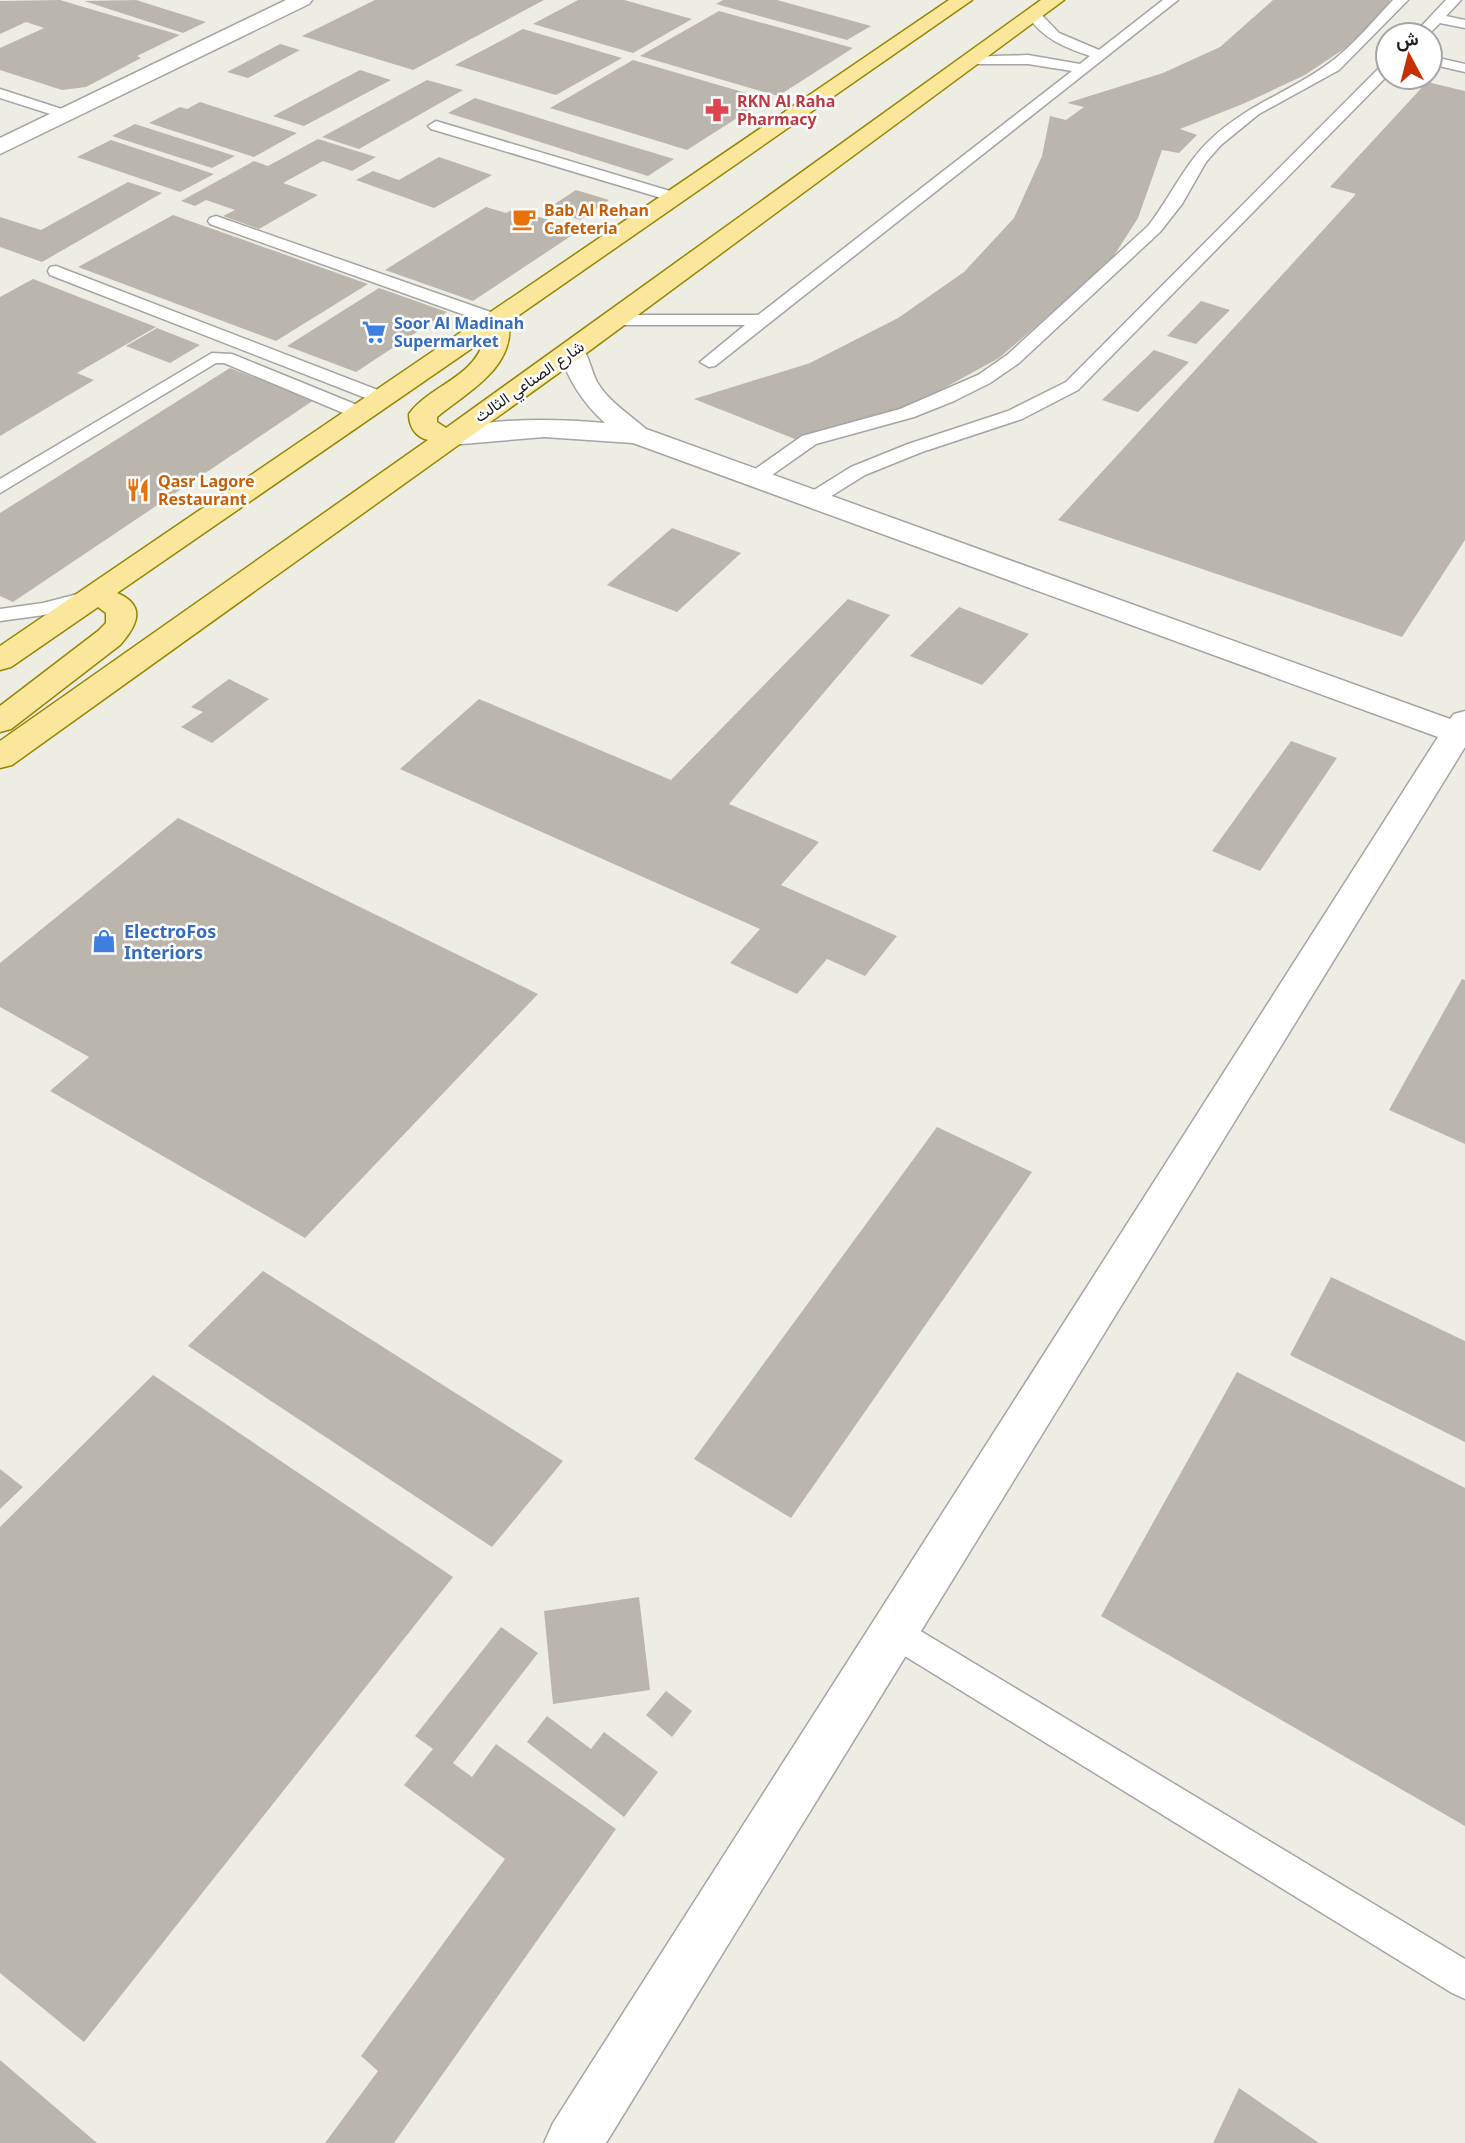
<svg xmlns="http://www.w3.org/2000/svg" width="1465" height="2143" viewBox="0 0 1465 2143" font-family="'Noto Sans',Vazirmatn,sans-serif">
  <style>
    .building { fill: #bbb6ad }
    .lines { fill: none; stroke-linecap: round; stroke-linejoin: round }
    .lane-casing { stroke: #a4a4a4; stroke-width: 3 }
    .street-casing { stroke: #a4a4a4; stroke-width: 3 }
    .primary-casing { stroke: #958602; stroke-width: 3 }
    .lane { fill: #fff; fill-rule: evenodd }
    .street { fill: #fff; fill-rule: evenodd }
    .primary { fill: #fbe79c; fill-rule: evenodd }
    .labels { text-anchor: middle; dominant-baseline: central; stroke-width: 5; stroke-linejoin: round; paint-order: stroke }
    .far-health-label { font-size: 16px; font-weight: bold; fill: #be3a42; stroke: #fff; text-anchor: start }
    .far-food-label { font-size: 16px; font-weight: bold; fill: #c56008; stroke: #fff; text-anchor: start }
    .far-shop-label { font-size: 16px; font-weight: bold; fill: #366cbe; stroke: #fff; text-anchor: start }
    .far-street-label { font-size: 16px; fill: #1d1d1d; stroke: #fff }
    .shop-label { font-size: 18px; font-weight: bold; fill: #366cbe; stroke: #fff; text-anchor: start }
  </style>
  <rect width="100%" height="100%" fill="#eeede3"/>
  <g class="building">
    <polygon points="60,0 97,11 180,35 137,56 141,58 86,87 62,90 0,70 0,48 44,28 26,22 0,34 0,1"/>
    <polygon points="136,0 206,22 183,33 84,1"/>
    <polygon points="375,0 544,0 413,70 302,36"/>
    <polygon points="578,0 624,0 692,19 633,53 533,24"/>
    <polygon points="723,0 777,0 871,26 847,40 716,4"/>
    <polygon points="1273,0 1390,0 1387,7 1347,47 1305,75 1245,103 1180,129 1197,135 1179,153 1162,150 1138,218 1108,265 999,358 917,403 800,441 694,399 810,363 898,318 964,272 1014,218 1042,156 1050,116 1066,120 1084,107 1067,103 1163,73 1220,47"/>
    <polygon points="719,11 853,48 778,96 640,56"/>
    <polygon points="523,29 622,58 556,95 455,65"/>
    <polygon points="280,44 300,50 248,78 227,72"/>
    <polygon points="633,60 767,99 687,150 550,108"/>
    <polygon points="360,70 391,80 304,126 273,116"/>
    <polygon points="427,80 463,90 359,149 322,137"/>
    <polygon points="1427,82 1465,91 1465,540 1402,637 1058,520 1356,194 1330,187"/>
    <polygon points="475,98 571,128 674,159 648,176 448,113"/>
    <polygon points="200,102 297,133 254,157 149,123 180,107 187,109"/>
    <polygon points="135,124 235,156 212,168 112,136"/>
    <polygon points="318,139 376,157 352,171 323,161 283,183 318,195 259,229 223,216 235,210 206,200 195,206 181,201 254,161 268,166"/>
    <polygon points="111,140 214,174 180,192 77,157"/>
    <polygon points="439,157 492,175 434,208 356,180 373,171 399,180"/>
    <polygon points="128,182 162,193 42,262 0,247 0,217 41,230"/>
    <polygon points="576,190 609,200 580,220 547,209"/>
    <polygon points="486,207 506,213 514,209 580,230 473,301 385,270"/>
    <polygon points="173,215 224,233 368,284 276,341 78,267"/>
    <polygon points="33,279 156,327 77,373 94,380 0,436 0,297"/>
    <polygon points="379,288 447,312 356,372 287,346"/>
    <polygon points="1201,301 1230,310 1196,344 1167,336"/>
    <polygon points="157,328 200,345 170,363 126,346"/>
    <polygon points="1154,350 1189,362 1138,412 1102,400"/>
    <polygon points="230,368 314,400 13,602 0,596 0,513"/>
    <polygon points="672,528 741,553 677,612 607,585"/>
    <polygon points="848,599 890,615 729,804 819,842 781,885 897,936 865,976 827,959 797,994 730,963 760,929 400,769 479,699 671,780"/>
    <polygon points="959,607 1029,634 982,685 910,656"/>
    <polygon points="229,679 269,699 212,743 181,727 203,712 191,707"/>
    <polygon points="1291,741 1337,758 1260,871 1212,851"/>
    <polygon points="178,818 538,994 305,1238 50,1091 89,1057 0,1007 0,963"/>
    <polygon points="1462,979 1465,980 1465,1144 1389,1110"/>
    <polygon points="937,1127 1032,1172 791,1518 694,1459"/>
    <polygon points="263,1271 563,1461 492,1547 188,1346"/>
    <polygon points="1331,1277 1465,1341 1465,1442 1290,1355"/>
    <polygon points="1237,1372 1465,1488 1465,1826 1101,1616"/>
    <polygon points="153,1375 453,1577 84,2042 0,1973 0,1527"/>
    <polygon points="0,1469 23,1487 0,1509"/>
    <polygon points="639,1597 650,1690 553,1704 544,1611"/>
    <polygon points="501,1627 538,1653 453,1763 472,1777 496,1744 616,1829 394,2143 325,2143 378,2071 361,2056 505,1859 404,1785 433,1749 415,1736"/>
    <polygon points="666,1691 692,1711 672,1737 646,1715"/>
    <polygon points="547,1716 591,1749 604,1732 658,1772 624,1817 527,1742"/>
    <polygon points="0,2060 97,2143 0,2143"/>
    <polygon points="1239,2088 1319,2143 1213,2143"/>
  </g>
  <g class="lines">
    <g class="lane-casing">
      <g id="lane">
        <path d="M1163,0H1178L715,366L709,367L700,362L745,325H614L605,320L614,315H758L1072,71L1028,64H972L967,63V57L1028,55L1080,64L1090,56C1064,47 1043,39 1027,15L1029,12H1039L1059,33L1099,50Z"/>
        <path d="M1393,0H1408L1339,70L1259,114L1221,145L1206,162L1182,204L1160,232L1019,363L990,383L954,401L914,417L816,444L762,482H748L745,478L748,474L802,436L900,409L978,375L1007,355L1148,226C1170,198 1185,163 1211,139C1248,104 1290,92 1328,64C1352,47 1373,21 1393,0Z"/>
        <polygon points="1446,0 1461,0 1446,16 1465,20 1465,28 1440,23 1428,35 1413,35"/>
        <polygon points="1430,56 1465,64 1465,72 1430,64"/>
        <polygon points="1388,63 1388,75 1078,390 1022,419 922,452 865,475 820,503 806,503 803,499 806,495 851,467 908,444 1008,411 1066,382 1383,64"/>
        <polygon points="0,89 71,112 73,115 66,119 0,98"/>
        <polygon points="436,121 680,194 682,197 674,202 668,200 431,129 428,126"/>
        <polygon points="216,216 502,316 505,320 496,325 490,324 210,224 208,221 210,218"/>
        <polygon points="56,266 388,394 391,398 382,403 376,402 50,275 48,271 50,267"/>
        <polygon points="212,353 232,354 367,409 369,413 360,419 353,417 224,363 216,363 0,493 0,479"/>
        <polygon points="93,590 100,592 103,596 100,600 44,615 0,621 0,609 43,603"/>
        <polygon points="894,1615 1465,1959 1465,1999 1452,1993 882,1642 878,1631 882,1620"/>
      </g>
    </g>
    <g class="street-casing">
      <g id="street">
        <polygon points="286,0 312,0 309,4 0,154 0,138"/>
        <path d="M572,343L581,345C589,356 591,370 597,382C609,402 629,414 646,429L1450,719L1454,714L1465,711V747L606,2143H544L553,2123L1438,737L633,443L544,437L450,445L440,443L436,437L440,431C493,418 551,418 605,423C583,403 568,380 559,351L563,345Z"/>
      </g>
    </g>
    <g class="primary-casing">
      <path id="primary" d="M949,0H972L509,322C515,368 467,392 437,417V422L446,428L1041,0H1064L581,357L12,765L0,768V741L428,440C415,437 409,426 409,414C430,385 474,378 484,340L117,593C148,606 136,627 120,645L11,729L0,732V706L98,631L106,623V613L98,607L11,667L0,670V646Z"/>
    </g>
    <use href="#lane" class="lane"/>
    <use href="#street" class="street"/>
    <use href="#primary" class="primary"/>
  </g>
  <defs>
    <g id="pharmacy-bare" transform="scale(1.89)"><path d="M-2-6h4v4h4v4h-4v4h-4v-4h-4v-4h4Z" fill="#e0444e" stroke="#fff" stroke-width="2.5" paint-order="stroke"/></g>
    <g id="cafe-bare" transform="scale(1.89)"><path d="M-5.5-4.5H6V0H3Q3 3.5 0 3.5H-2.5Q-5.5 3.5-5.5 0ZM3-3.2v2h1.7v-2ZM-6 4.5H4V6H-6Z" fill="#e8710a" stroke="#fff" stroke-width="2.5" paint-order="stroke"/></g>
    <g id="supermarket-bare" transform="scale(1.89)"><path d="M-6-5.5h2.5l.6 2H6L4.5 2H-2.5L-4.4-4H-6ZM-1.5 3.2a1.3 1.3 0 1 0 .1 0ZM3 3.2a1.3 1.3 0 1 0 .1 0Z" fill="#3f7fe0" stroke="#fff" stroke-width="2.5" paint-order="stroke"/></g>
    <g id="restaurant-bare" transform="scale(1.89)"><path d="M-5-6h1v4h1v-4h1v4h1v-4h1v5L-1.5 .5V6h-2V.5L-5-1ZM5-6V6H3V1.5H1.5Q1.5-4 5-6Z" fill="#e8710a" stroke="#fff" stroke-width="2.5" paint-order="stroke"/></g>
    <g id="shop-bare" transform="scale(1.89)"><path d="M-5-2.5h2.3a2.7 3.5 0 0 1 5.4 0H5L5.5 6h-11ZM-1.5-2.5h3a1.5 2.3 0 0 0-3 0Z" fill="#3f7fe0" stroke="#fff" stroke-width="2.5" paint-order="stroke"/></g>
  </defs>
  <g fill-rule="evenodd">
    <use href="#pharmacy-bare" x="717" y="110"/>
    <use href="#cafe-bare" x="524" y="219"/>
    <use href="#supermarket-bare" x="374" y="332"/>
    <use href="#restaurant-bare" x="138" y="490"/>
    <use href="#shop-bare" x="104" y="941"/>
  </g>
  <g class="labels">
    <g class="far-health-label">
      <text x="737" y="101">RKN Al Raha<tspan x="737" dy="18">Pharmacy</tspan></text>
    </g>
    <g class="far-food-label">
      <text x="544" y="210">Bab Al Rehan<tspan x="544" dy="18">Cafeteria</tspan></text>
      <text x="158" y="481">Qasr Lagore<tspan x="158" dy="18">Restaurant</tspan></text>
    </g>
    <g class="far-shop-label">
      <text x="394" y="323">Soor Al Madinah<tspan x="394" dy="18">Supermarket</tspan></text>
    </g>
    <g class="far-street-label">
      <text transform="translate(529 381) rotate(-35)">شارع الصناعي الثالث</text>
    </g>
    <g class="shop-label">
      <text x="124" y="931">ElectroFos<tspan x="124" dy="21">Interiors</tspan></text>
    </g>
  </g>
  <g transform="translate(1409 56) rotate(353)"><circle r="33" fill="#ffffff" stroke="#a5a5a5" stroke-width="2"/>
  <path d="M0-5L12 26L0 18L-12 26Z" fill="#c82f02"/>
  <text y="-10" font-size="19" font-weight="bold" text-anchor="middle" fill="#1d1d1d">ش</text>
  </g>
</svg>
